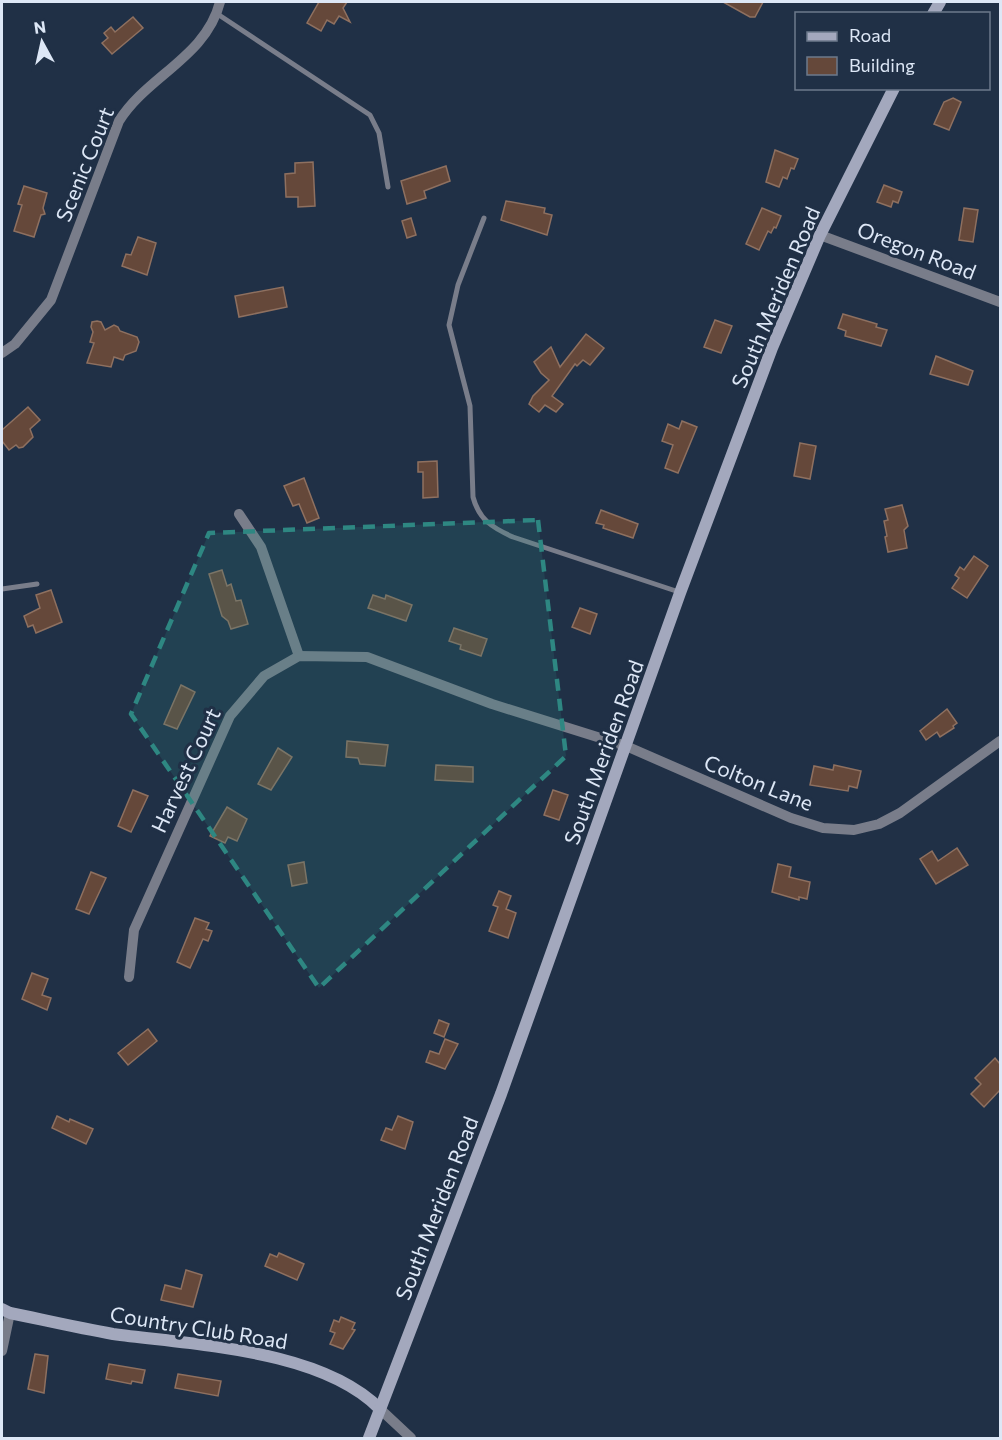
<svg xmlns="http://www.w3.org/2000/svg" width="1002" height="1440" viewBox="0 0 1002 1440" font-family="Commissioner,sans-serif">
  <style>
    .building { fill: #65483a; stroke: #8e7060; stroke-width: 1.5 }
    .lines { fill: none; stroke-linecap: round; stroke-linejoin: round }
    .lane { stroke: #797d8a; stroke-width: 5 }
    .street { stroke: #797d8a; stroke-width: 10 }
    .secondary { stroke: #a3a8bd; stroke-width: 12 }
    .marked { fill: #2e8782; fill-opacity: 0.2; stroke: #2e8782; stroke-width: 4.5; stroke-dasharray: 12 8; stroke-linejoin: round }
    .labels { text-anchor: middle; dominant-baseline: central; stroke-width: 6; stroke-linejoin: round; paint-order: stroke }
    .street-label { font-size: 21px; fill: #dde7f6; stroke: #203046 }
  </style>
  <rect width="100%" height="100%" fill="#203046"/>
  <g class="building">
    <polygon points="319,2 347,2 343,8 350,22 339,16 334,24 327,20 321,31 307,23"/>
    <polygon points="723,2 763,2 755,17 750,17"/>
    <polygon points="133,17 143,28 112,54 102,43 108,38 104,33 111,27 115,32"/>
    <polygon points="953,98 961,102 949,130 934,124 944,102"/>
    <polygon points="775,150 798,159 794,169 791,168 787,179 783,177 779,187 766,182"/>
    <polygon points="313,162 315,206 298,207 298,197 286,197 285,174 295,173 295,163"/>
    <polygon points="446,166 450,181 424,191 426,198 407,204 401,181"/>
    <polygon points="884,185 902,192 898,203 893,201 891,207 877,202"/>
    <polygon points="24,186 47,193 43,208 45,214 41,215 34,237 14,231 22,205 18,204"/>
    <polygon points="506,201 545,208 544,213 552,215 547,235 501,220"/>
    <polygon points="762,208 781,216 776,228 774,227 771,233 768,231 759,250 746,244"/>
    <polygon points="964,208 978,210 973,242 959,240"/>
    <polygon points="411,218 416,235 407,238 402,221"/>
    <polygon points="138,237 156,243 147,275 122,266 126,254 131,255"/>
    <polygon points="283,287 287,307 239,317 235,296"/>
    <polygon points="843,314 877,324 876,327 887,330 881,346 845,336 846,331 838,328"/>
    <polygon points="715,320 732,326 721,353 704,347"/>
    <polygon points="97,321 101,322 105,330 114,325 118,327 120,331 137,337 139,342 136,351 125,355 123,360 114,357 111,367 87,363 94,343 90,342 93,332 91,327 92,322"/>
    <polygon points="586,334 604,348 590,365 583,360 577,366 575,364 552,396 563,404 556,412 545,405 539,412 529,404 533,396 549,380 541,373 534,362 551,347 560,367"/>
    <polygon points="936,356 973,371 968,385 930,374"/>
    <polygon points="28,407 40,420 30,429 33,437 23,447 19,448 16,445 9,450 2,441 2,430"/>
    <polygon points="682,421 697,427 678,473 665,468 673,445 662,441 668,424 679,429"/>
    <polygon points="800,443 816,446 810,479 794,476"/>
    <polygon points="437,461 438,497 423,498 423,472 418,472 418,462"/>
    <polygon points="304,478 319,518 307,523 299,504 293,506 284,486"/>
    <polygon points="902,505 908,526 904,530 907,548 888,552 885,537 887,536 884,521 888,520 885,509"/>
    <polygon points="601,510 638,524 633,538 603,528 604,525 596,523"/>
    <polygon points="974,556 988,566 967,598 952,588 959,578 955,575 960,567 964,570"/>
    <polygon points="222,570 227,586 231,584 236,601 241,600 248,624 231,629 228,621 222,616 209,574"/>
    <polygon points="51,590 62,622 36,633 33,625 28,627 24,616 40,608 36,595"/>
    <polygon points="373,595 385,599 386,595 412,605 406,621 368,608"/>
    <polygon points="580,608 597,614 590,634 572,627"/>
    <polygon points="454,628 487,639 481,656 460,649 461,645 449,641"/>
    <polygon points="181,685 195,692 177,729 164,724"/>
    <polygon points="947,709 957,723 953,726 954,728 940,737 937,732 926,740 920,731"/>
    <polygon points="347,741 388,745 385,766 360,764 358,758 346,757"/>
    <polygon points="278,748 292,757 271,790 258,784"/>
    <polygon points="436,765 473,767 473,782 435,780"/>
    <polygon points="834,765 861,771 857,788 849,786 848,791 810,785 814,766 833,770"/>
    <polygon points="133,790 148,796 131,832 118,826"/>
    <polygon points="553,790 568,795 559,820 544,815"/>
    <polygon points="227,807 247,819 237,841 228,837 225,843 210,836"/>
    <polygon points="957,848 968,865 936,884 920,859 932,851 938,861"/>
    <polygon points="304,862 307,883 292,886 288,865"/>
    <polygon points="778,864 791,867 789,877 810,882 807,899 799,897 799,900 772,892"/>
    <polygon points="91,872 106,878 89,914 76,909"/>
    <polygon points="499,891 511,896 506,909 516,913 508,938 489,931 498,907 493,905"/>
    <polygon points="195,918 209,923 206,929 212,931 208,941 203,939 190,968 177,962"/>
    <polygon points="32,973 48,979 42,995 51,998 47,1010 22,999"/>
    <polygon points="439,1020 449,1024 444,1037 434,1033"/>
    <polygon points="148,1029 157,1041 128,1065 118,1053"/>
    <polygon points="445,1039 458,1044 445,1069 426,1062 430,1051 439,1054"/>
    <polygon points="995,1058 1000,1064 1000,1090 984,1107 971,1094 981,1084 975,1078"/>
    <polygon points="57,1116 69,1122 70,1119 93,1129 86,1144 52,1128"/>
    <polygon points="398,1116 413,1122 405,1149 381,1140 386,1128 392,1130"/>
    <polygon points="279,1253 304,1264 297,1280 265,1266 270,1254 277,1257"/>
    <polygon points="186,1270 202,1275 193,1307 161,1300 165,1285 181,1289"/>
    <polygon points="341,1317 355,1323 352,1329 355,1330 343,1349 330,1344 335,1333 330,1331 334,1320 339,1322"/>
    <polygon points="35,1354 48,1356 44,1393 28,1389"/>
    <polygon points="109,1364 145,1370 142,1383 132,1381 131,1384 106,1379"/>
    <polygon points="178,1374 221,1381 218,1396 175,1388"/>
  </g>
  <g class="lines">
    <g class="lane">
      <polyline points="216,13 370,115 379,133 388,187"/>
      <path d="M484,218L458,285L449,325L470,406L473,497C479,520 493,528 513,537L679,592"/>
      <polyline points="2,589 37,584"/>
    </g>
    <g class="street">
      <polyline points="820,235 1000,302"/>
      <path d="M2,353L15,344L51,300L119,121C147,76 206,57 220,2"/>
      <polyline points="239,514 261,547 299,656"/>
      <polyline points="129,977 134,930 230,716 264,676 299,656 367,657 492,704 626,746 791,818 823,828 854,830 879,824 900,813 1000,741"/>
      <polyline points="2,1351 10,1313"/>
      <polyline points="380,1409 411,1438"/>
    </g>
    <g class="secondary">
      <polyline points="933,14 940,2"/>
      <path d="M2,1309L10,1313C44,1320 78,1328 113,1334C193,1345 321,1349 380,1409"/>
      <polyline points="369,1438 501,1094 680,593 772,348 820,235 894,88"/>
    </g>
  </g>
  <path class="marked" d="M538,520L566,756L319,988L131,714L209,533Z"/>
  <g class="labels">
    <g class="street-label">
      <text transform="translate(84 164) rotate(-68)">Scenic Court</text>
      <text transform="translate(917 250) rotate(21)">Oregon Road</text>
      <text transform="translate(775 297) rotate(-67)">South Meriden Road</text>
      <text transform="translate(603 752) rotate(-70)">South Meriden Road</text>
      <text transform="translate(185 770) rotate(-65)">Harvest Court</text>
      <text transform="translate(759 782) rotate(22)">Colton Lane</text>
      <text transform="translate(436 1208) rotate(-69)">South Meriden Road</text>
      <text transform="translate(199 1327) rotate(9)">Country Club Road</text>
    </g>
  </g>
  <rect width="1002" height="1440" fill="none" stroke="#dde7f6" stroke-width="6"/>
  <rect x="795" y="12" width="195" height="78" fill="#203046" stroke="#6c798c" stroke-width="1.5"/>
  <rect x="807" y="32" width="30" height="9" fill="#a3a8bd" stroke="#6c798c" stroke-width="1.5"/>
  <text x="849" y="42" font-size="18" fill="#dde7f6">Road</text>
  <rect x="807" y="57" width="30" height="18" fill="#65483a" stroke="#6c798c" stroke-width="1.5"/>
  <text x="849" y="72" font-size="18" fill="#dde7f6">Building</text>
  <g transform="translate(42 42) rotate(352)" stroke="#203046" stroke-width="4.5" paint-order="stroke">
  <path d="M0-4.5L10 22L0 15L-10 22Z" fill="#dde7f6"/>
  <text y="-9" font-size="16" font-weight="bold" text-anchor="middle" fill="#dde7f6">N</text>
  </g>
</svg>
